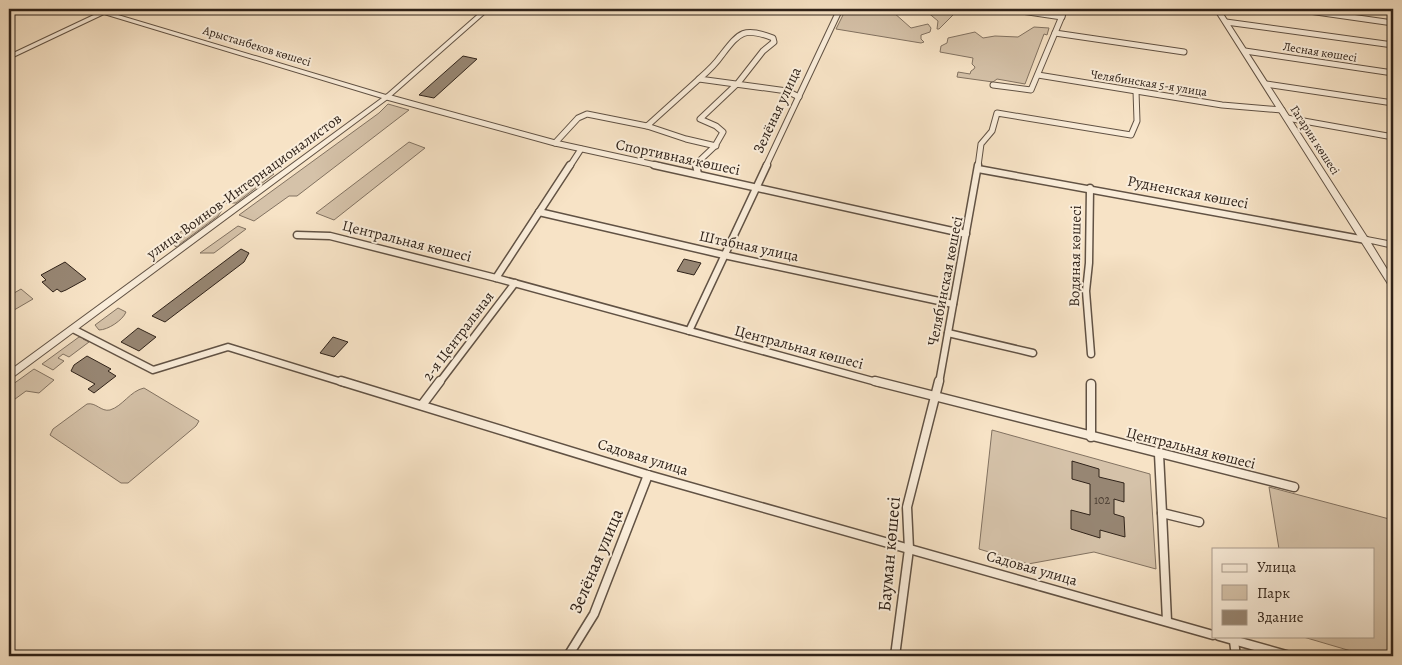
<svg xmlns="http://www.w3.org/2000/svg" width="1402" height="665" viewBox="0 0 1402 665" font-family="Alegreya,serif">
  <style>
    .green { fill: #d5c2a9; stroke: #827261 }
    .building { fill: #978673; stroke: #2f2219 }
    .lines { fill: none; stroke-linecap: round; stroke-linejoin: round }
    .minor-far2-casing { stroke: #615244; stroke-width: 7 }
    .minor-far1-casing { stroke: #615244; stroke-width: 9 }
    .minor-casing { stroke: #615244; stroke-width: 11 }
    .tertiary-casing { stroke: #615244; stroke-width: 2 }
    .minor-far2 { stroke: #faedda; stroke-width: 5 }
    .minor-far1 { stroke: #faedda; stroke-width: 6 }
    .minor { stroke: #faedda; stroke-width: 8 }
    .tertiary { fill: #faedda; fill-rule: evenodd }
    .labels { text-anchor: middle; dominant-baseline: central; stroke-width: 4; stroke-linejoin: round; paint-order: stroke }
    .far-street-label { font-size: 12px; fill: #2f2219; stroke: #faedda }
    .number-label { font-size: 12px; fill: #493b30 }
    .street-label { font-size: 15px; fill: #2f2219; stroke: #faedda }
    .near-street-label { font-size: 18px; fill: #2f2219; stroke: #faedda }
  </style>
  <rect width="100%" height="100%" fill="#f7e3c6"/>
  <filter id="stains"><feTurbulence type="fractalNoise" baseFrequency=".004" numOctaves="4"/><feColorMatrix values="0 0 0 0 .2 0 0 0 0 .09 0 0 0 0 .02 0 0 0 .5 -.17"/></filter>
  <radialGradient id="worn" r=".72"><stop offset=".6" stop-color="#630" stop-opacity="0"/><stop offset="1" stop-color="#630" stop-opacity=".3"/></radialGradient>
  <g class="green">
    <polygon points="846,9 906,9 893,12 911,28 928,24 931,28 930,32 921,35 921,39 924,42 921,43 836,29"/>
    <polygon points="916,9 955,9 955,13 939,29 937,29 938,21 926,11"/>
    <polygon points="1034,27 1049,28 1047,35 1044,34 1025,84 997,79 993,82 957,77 958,72 970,74 971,71 974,69 975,67 972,64 973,58 940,52 941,46 947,43 948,38 975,32 983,38 995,36 1018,37"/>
    <polygon points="388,104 409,110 297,196 289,196 254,221 239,215 379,113"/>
    <polygon points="409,142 425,148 334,220 316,213"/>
    <polygon points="268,172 274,174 236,203 225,203"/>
    <polygon points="219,207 222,210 218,216 176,247 168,240"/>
    <polygon points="238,226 246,229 214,253 200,253"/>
    <polygon points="21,289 33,299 9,313 9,296"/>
    <path d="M118,308L126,312C123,320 108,330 99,330L95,325Z"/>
    <polygon points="88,336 83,339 89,342 69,357 63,354 58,358 64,361 53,370 42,364 79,337"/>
    <polygon points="34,369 54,380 39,393 26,391 11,402 9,400 9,387"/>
    <path d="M144,388L199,421L196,426L128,483H121L50,435L53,429L87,404C96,402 101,412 110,410C123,406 130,391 144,388Z"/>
    <polygon points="992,430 1150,474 1156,569 1094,552 1028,564 979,549"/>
    <polygon points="1269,487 1393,520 1393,656 1368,656 1300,636 1373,636 1373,549 1279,549"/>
  </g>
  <g class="building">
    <polygon points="463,56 477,59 434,98 419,95"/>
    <polygon points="241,249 249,253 244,262 165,322 152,316"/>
    <polygon points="684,259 701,263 694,275 677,271"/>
    <polygon points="65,262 86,279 66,290 61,292 57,289 53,292 42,282 46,280 41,275"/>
    <polygon points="138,328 156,337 139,351 121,342"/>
    <polygon points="333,337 348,342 334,357 320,353"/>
    <polygon points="87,356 111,369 108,371 116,376 94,393 88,389 95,384 71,371 74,365"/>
    <polygon points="1072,461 1099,469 1099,477 1124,483 1124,502 1114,499 1114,514 1124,517 1125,537 1100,530 1100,538 1071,529 1071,510 1090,515 1090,484 1072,479"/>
  </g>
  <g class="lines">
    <g class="minor-far2-casing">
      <g id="minor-far2">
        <polyline points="1008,9 1062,17"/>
        <polyline points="1295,9 1393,23"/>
        <polyline points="1226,22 1393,45"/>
        <polyline points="1055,33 1184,52"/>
        <polyline points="1245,51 1393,73"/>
        <polyline points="1038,75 1222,105 1282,110"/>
        <polyline points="1266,84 1393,103"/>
        <polyline points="993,85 1031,90 1065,9"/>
        <polyline points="387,97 555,143 660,166"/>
        <polyline points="1287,118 1393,137"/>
        <polyline points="647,126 686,139 716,146"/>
        <polyline points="555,143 578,118 587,114 647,126 699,79 787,91 799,97"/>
        <polyline points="570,166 581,149"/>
        <path d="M696,166V164L715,146L723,132L716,126L700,119L738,83L763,51L774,42L773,38C743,26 739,33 721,56C715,65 707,72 699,79"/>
        <polyline points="766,166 840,9"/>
        <polyline points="978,166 981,144 992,131 997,113 1131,135 1137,121 1136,91"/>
      </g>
    </g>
    <g class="minor-far1-casing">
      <g id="minor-far1">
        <polyline points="654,165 966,234"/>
        <polyline points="696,165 698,174"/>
        <polyline points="978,169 1366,240"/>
        <polyline points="1090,188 1089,263 1086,291 1091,354"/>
        <polyline points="539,212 724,255 953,304"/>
        <polyline points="297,235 330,236 496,278 880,383"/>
        <polyline points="496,278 570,165"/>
        <polyline points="73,329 153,370 228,347 345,383"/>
        <polyline points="689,331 767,165"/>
        <polyline points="948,333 1033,353"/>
        <polyline points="439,383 515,283"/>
        <polyline points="939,383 978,165"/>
      </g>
    </g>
    <g class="minor-casing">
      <g id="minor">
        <polyline points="341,381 648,475 1213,635"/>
        <polyline points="875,381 1294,487"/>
        <polyline points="1091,384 1091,437"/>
        <polyline points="422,405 440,381"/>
        <polyline points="1159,454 1162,513 1199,522"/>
        <polyline points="1162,513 1167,621"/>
        <polyline points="1219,636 1290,656"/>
        <polyline points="1234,641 1236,656"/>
        <polyline points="568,656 594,614 648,475"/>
        <polyline points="895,656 909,549 907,507 939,381"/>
      </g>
    </g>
    <g class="tertiary-casing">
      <g id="tertiary">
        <polygon points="89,9 108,10 108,12 386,95 484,9 490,9 389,98 9,380 9,371 382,98 104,14 9,59 9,55 98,13"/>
        <polygon points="1214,9 1220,9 1367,237 1393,242 1393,248 1371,243 1393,279 1393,288 1390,287"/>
      </g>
    </g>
    <use href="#minor-far2" class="minor-far2"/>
    <use href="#minor-far1" class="minor-far1"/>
    <use href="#minor" class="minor"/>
    <use href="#tertiary" class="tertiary"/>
  </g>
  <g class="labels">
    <g class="far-street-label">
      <text transform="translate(257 46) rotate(17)">Арыстанбеков көшесі</text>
      <text transform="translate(1320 52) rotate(9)">Лесная көшесі</text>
      <text transform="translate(1149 83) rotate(9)">Челябинская 5-я улица</text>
      <text transform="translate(1315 140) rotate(57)">Гагарин көшесі</text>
    </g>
    <g class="number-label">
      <text x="1102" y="500">102</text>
    </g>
    <g class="street-label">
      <text transform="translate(777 110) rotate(-65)">Зелёная улица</text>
      <text transform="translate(678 157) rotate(12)">Спортивная көшесі</text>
      <text transform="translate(244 186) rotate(-36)">улица Воинов-Интернационалистов</text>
      <text transform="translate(1188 192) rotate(11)">Рудненская көшесі</text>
      <text transform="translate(407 241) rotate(14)">Центральная көшесі</text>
      <text transform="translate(749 246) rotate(12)">Штабная улица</text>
      <text transform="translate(1075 256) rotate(-89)">Водяная көшесі</text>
      <text transform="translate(945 281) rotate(-79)">Челябинская көшесі</text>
      <text transform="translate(458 336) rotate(-53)">2-я Центральная</text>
      <text transform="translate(799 347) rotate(15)">Центральная көшесі</text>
      <text transform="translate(1191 448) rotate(14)">Центральная көшесі</text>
      <text transform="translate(643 457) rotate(17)">Садовая улица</text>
      <text transform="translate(1032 568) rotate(16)">Садовая улица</text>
    </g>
    <g class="near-street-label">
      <text transform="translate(889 554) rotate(-85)">Бауман көшесі</text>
      <text transform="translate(596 561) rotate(-67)">Зелёная улица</text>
    </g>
  </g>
  <rect width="1402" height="665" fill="none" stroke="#f7e3c6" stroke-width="30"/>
  <rect x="10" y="10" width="1382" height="645" fill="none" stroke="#2f2219" stroke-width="2.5"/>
  <rect x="15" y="15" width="1372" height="635" fill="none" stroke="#2f2219"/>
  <rect x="1212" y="548" width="162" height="90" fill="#faedda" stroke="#a99c8d"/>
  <rect x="1222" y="564" width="25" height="8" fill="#faedda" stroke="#a99c8d"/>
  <text x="1257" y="572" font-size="15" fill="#2f2219">Улица</text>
  <rect x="1222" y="585" width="25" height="15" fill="#d5c2a9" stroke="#a99c8d"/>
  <text x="1257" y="598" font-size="15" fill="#2f2219">Парк</text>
  <rect x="1222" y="610" width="25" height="15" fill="#978673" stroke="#a99c8d"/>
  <text x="1257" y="622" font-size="15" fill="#2f2219">Здание</text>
  <rect width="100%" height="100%" filter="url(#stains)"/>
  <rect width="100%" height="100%" fill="url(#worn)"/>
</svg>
